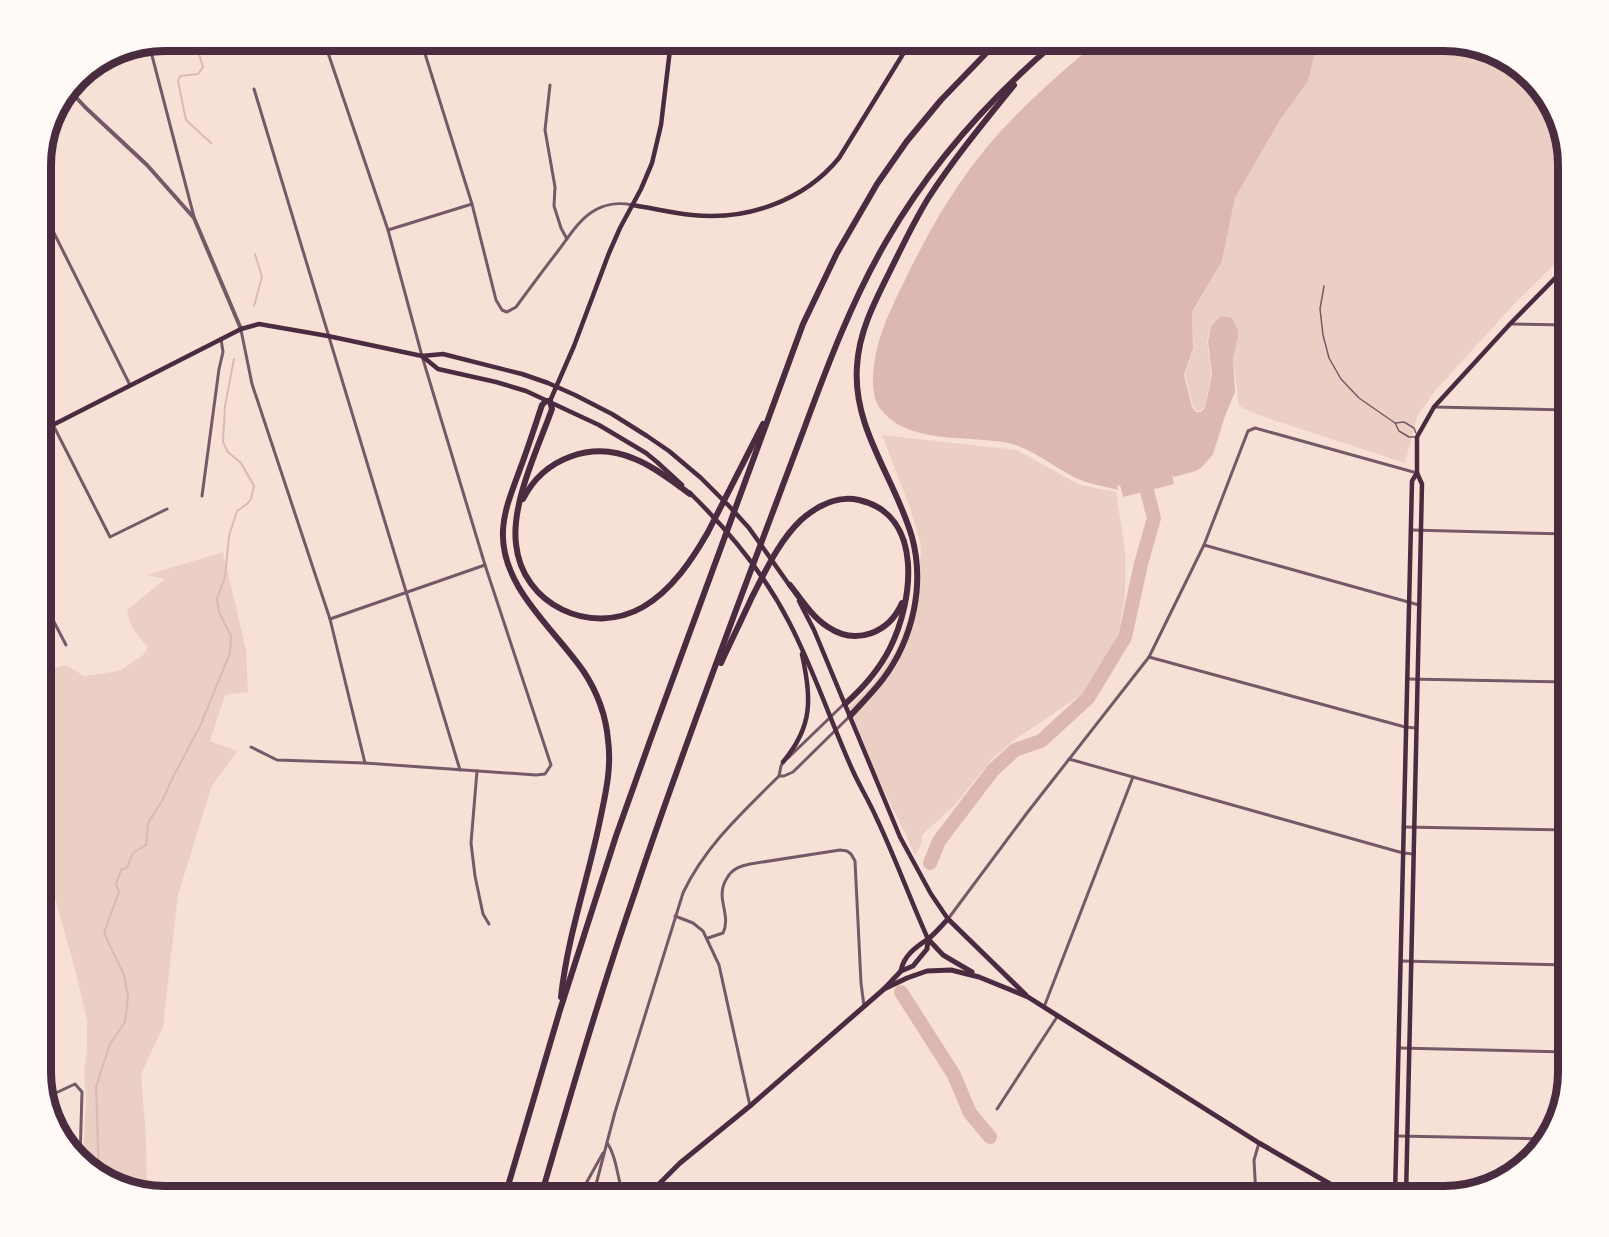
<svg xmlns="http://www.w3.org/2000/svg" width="1609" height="1237" viewBox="0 0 1609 1237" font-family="Figtree,sans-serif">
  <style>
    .green { fill: #ebcfc5 }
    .water { fill: #dcb8b0 }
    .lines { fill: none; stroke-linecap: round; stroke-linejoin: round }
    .stream { stroke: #dcb8b0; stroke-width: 2 }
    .river { stroke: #dcb8b0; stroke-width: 14 }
    .service { stroke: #755966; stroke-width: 1.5 }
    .minor { stroke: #755966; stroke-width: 3 }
    .tertiary { stroke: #755966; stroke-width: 4 }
    .secondary { stroke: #4a2c40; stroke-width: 4.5 }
    .primary { stroke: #4a2c40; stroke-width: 5 }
    .motorway { stroke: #4a2c40; stroke-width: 6 }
    .rim { fill: none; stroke: #4a2c40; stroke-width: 8 }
  </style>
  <rect width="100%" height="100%" fill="#f7e1d7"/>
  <g class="green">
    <polygon points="1318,41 1445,41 1520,66 1556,109 1568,164 1568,251 1517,301 1434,392 1417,417 1405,463 1258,415 1239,406 1233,359 1238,330 1232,318 1221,316 1211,325 1207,341 1211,375 1205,407 1200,411 1197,411 1193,406 1185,375 1193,350 1192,313 1222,261 1235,198 1280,120 1308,81"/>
    <polygon points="882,435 1017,450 1080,485 1116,492 1125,550 1125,597 1119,630 1103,665 1082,694 1013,741 992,759 955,805 922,835 921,845 915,855 906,835 861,745 847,709 873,684 897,648 912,609 921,553 920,542 910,508"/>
    <path d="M223,552L246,650L248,692L225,695L210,741L238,751L212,785L178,895L163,1027L141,1074L146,1137L147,1185L149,1191L89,1171L83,1164L86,1097L84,1070L87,1051V1021L76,973L41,849V671L66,665L84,676L119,671L143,655L148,647C136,633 130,628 127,610L165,579L147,575Z"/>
  </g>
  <path class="water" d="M1098,41H1318L1308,81L1280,120L1235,198L1222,261L1192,312L1193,349L1184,375L1192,407L1196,412H1201L1205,408L1212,375L1208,341L1211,326L1221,316L1232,318L1238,330V336L1233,359L1235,392L1225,416L1213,454L1201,468L1196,471L1174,477L1172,474L1174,484L1123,497L1120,485L1117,486L1118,490C1104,486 1088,484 1074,477C1054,467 1036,452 1015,445C1005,441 994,441 983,440C949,437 901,439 879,407C873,398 873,386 873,376C875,340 890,310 906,278C928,232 954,187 987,147C1020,108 1059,74 1098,41Z"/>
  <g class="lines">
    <g class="stream">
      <polyline points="195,41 203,67 198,74 180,76 178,81 186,120 211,143"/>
      <polyline points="254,306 262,277 255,254"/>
      <polyline points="99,1174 96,1087 110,1044 125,1022 128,997 124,975 104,933 119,892 116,884 121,870 127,867 133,853 146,845 148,823 162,801 172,779 201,724 230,653 231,636 219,612 217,599 225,577 229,536 237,511 247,504 251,499 254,486 241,463 228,452 223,442 225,406 234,359"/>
    </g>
    <g class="river">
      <polyline points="930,863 939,841 993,770 1015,750 1041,741 1088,698 1125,637 1141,564 1154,518 1147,491"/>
      <polyline points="901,992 954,1075 970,1113 990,1137"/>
    </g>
    <g class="service">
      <polyline points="1324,286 1320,309 1323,335 1329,358 1341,379 1359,398 1395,423 1399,431 1409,437 1417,437"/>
      <polyline points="1395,423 1404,422 1414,428 1416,433"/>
    </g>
    <g class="minor">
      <path d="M421,41L472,204L496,300L502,310L507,312L516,307C530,288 544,269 558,251C568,238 578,221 592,212C604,204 619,202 632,205"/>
      <polyline points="149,44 194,217"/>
      <polyline points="550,85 545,130 555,187 554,206 561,228 567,239"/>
      <polyline points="254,89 460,770"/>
      <polyline points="41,207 130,385"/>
      <polyline points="388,230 472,204"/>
      <polyline points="1512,324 1568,325"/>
      <polyline points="241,330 252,384 330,619 365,763"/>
      <polyline points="41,401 110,537 167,509"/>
      <polyline points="1434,407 1568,410"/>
      <polyline points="202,496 219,369 223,352 221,339"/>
      <polyline points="1411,530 1568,534"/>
      <polyline points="1204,545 1419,605"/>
      <polyline points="41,597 66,645"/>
      <polyline points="330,619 485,565"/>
      <polyline points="1149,657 1405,727 1416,728"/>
      <polyline points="1408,679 1568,682"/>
      <polyline points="251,747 277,760 365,763 536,775 545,774 551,765 485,565 422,356 388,230 324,41"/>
      <polyline points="788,758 844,704"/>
      <polyline points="1069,759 1403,853 1414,854"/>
      <polyline points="477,771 471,843 475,876 483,914 489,924"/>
      <polyline points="779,776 784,776 793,772 850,716"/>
      <polyline points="1403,827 1568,830"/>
      <polyline points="675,916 693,923 703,931 719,965 750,1106"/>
      <polyline points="948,919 1027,813 1149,657 1204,545 1248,431 1255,428 1417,473"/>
      <path d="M708,938L723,933C732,914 714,898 727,878C732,869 740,866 750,864L840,850L847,851L851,854L855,861L861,983L864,1006"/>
      <polyline points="1401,961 1568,965"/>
      <polyline points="1044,1007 1133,777"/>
      <polyline points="1399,1048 1568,1052"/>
      <polyline points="45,1098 75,1084 82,1092 80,1160"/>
      <polyline points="997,1109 1057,1017"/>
      <polyline points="1397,1136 1546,1139"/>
      <path d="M608,1144C618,1160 617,1180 624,1196"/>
      <polyline points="576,1196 584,1187 603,1153"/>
      <path d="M593,1196L615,1112L683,893C705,846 743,812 779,776L781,766L783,762"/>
      <polyline points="938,1196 941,1192"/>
      <polyline points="1256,1196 1254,1160 1259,1143"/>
    </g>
    <polyline class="tertiary" points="69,90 86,108 147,165 194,218 241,329"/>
    <g class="secondary">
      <path d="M632,205C652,208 672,213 692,215C746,221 804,201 839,158L911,41"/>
      <polyline points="422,356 438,369 496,382 526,391 599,425 646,453 657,462 682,485"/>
      <polyline points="550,401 574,346 609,253 620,228 641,189 652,163 661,125 671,41"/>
      <polyline points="41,431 241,329 259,324 328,336 422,356 443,354 522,374 548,383 575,395 612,414 647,436 669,451 701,478 730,507 749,528 790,586"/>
      <path d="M690,493C729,531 764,573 789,622C814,670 830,720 852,769C859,785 869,801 876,817C895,857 910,899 928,939"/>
      <polyline points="799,601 814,630 900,837 931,894 948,919"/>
      <path d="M783,762C814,725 811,698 802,654"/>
      <polyline points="1395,1196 1412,481 1417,473"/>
      <polyline points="1406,1196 1422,484 1417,473 1417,437 1434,407 1510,324 1568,265"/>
    </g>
    <g class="primary">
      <polyline points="928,939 943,955 972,972"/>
      <path d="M901,971C903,956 916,947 928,939C935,934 942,925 948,919L1026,995"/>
      <polyline points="884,989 907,978 927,971 951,970 979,977 1028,997 1259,1143 1351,1196"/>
      <polyline points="647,1196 680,1163 750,1106 884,989 901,971 913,966 927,949 928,939"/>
    </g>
    <g class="motorway">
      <path d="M523,499C544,458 592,440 635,459C655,467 673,482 690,494"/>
      <path d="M790,585C801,599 812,617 828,627C856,646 889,633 902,603"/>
      <path d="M721,663C731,641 742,619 752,597C766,570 779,541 801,520C817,506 837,495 859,500C925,515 913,602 890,648C879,670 863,688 845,704"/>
      <path d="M850,716C861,704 873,692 883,679C913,639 925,585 912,537C906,517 897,497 888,478C871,442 854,407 857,366C859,332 874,303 889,273C902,247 914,221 929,197C955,157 985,121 1014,85"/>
      <path d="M561,997C567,939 587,882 599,825C605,796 612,769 608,740C606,716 597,692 584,672C554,628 500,587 503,530C504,509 513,489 520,469C528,448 535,426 542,405L546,401H550L552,409C538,448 511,503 516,544C522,605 591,637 643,607C672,590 692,560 708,532L763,424"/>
      <polyline points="505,1196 560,1010 616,836 651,738 803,324 837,253 877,184 907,141 941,100 998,41"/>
      <path d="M541,1196C571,1093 601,990 636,889C667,795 702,702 736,610C759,550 781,489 804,429C828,364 852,300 887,240C931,164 990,98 1057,41"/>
    </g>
  </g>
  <path d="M0 0H1609V1237H0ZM165 51H1444A114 114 0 0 1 1558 165V1072A114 114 0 0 1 1444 1186H165A114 114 0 0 1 51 1072V165A114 114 0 0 1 165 51Z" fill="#fffaf5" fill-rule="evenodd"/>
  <path class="rim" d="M165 51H1444A114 114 0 0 1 1558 165V1072A114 114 0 0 1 1444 1186H165A114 114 0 0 1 51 1072V165A114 114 0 0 1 165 51Z"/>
</svg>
